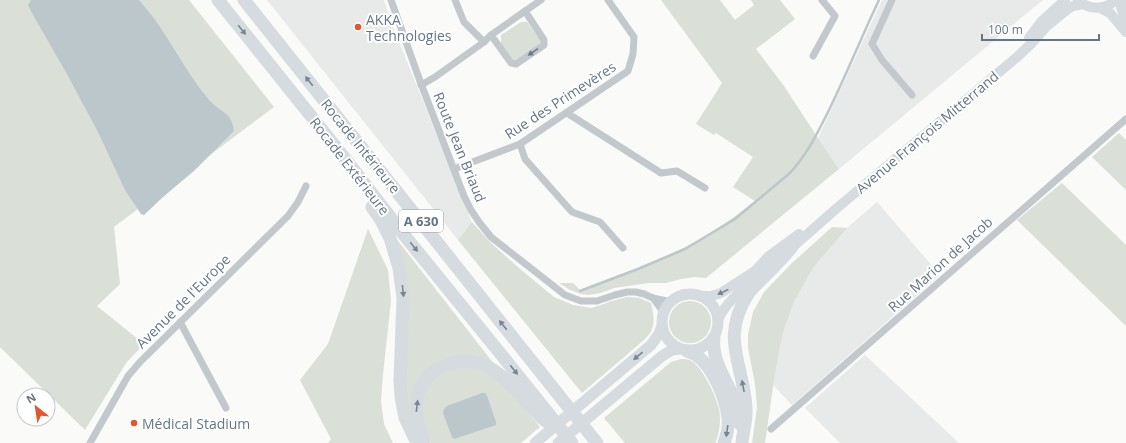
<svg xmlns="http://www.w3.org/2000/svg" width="1126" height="443" viewBox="0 0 1126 443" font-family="'Open Sans',sans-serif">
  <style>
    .built { fill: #e8e9e9 }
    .green { fill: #dadfd7 }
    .water { fill: #bbc7cb }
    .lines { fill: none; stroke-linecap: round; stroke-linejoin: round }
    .stream { stroke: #bbc7cb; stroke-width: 2.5 }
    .street { stroke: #c3c8cc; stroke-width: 7 }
    .secondary { stroke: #d6dbdf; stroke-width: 10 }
    .primary { stroke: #d6dbdf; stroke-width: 11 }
    .highway { stroke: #d6dbdf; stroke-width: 13 }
    .oneway { fill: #768591 }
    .oneway2 { fill: #6a7a87 }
    .poi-dot { fill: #e4572e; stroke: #fff; stroke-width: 1.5 }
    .labels { text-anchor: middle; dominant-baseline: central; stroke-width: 4; stroke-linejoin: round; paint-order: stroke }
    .shield { fill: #fff; stroke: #939fa8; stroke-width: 1 }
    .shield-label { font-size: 13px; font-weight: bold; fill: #657683 }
    .poi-label { font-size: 14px; fill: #657683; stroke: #fff; text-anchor: start }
    .street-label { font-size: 14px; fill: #657683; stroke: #fff }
  </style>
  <rect width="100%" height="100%" fill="#fafaf8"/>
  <g class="built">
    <polygon points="267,0 384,0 391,22 472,222 458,240"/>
    <polygon points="882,0 1043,0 839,169 818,138"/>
    <polygon points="877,202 940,275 792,405 773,385 783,332 795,300 813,268 847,228"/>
    <polygon points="865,355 959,443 840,443 805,408"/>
  </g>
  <g class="green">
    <polygon points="0,0 189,0 274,107 114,227 120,284 97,306 144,344 126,363 85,430 0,347"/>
    <path d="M661,0H720L735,20L754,5L751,0H780L795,19L756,49L784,86L818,138L839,169L706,278L694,277L681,279L666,283H649L614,288L600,293L589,295L581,294L570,290L559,283H573L580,290C612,277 646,266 677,251C705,238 731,220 755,201L733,187L753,157L716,133L714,135L696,124L722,83Z"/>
    <polygon points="521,22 527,22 541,41 540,44 515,60 512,60 501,43 501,35"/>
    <polygon points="1119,133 1126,140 1126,190 1092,157"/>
    <polygon points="1062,183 1126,245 1126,326 1017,220"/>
    <path d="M472,222L491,243L519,268L554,297L573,305L592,308L612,301L627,297L640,298L651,303C653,312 656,325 650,333C647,338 641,342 637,346C619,362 600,377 582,393L458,240Z"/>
    <polygon points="832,227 847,228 813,268 795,300 783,332 774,380 765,443 752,443 757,407 755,384 748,348 748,335 753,312 764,292 791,264"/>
    <polygon points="368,229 388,270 391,301 383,374 381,401 384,424 393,443 328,443 331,439 300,380 328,344"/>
    <polygon points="395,237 494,364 437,364 413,416 406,407"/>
    <circle cx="690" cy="322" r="21"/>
    <path d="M681,359C684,359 687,359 690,360C702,366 716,396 719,409C721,419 720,433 715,443H625L604,418L671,362Z"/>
    <path d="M465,366L488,372L512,393L540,427L521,443H431C428,438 427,434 425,428C418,407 420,385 441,373C448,368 457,367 465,366Z"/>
  </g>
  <g class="water">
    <path d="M31,0H139C146,9 154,17 160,27C177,52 190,78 210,101C221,113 232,112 234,131L195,170L163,197L144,215L141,214L125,190L98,132L67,74L33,15L28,5Z"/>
    <polygon points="482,393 485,393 487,396 496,422 496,425 454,439 452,437 443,413 444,409 447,406"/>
  </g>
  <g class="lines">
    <path class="stream" d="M580,291L638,269L685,249L735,219L790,173C808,153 818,132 830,108C847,73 862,36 879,0"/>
    <g class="street">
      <polyline points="391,0 420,81 464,196 471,210 479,222 491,237 565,295 581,301 597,301 615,295 627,292 636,292 644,294 653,298 671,302"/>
      <polyline points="455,0 464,22 484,42"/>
      <polyline points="892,0 872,44 882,60 912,95"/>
      <polyline points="491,35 511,63 516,64 544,45 544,40 525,11"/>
      <polyline points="813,56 835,16 822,0"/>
      <polyline points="421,85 435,77 484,42 491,35 541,0"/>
      <polyline points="567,113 661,173 677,171 705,188"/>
      <polyline points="520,144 525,159 572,212 600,222 623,248"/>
      <polyline points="454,169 520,144 628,71 633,54 634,37 608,0"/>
      <polyline points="653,298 664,313"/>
      <polyline points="180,322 226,408"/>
      <polyline points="771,429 1126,119"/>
      <polyline points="90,443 128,376 140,362 288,216 298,202 306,186"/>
    </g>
    <g class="secondary">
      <polyline points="1121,0 1121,7 1126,21"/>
      <path d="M1078,1C1090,10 1105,10 1116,0"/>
      <polyline points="1100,8 1110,13 1126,32"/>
      <polyline points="1029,38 1041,22 1065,0"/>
      <polyline points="787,252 837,208 1017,57 1032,43 1046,27 1068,9 1073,6 1083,4"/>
      <polyline points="699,296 711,296 721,293 755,271 769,256 799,234"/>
      <path d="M718,320C726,302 740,292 754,280"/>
    </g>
    <g class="primary">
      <circle cx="690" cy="322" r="28"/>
      <polyline points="535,443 651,345 659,334 662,326"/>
      <polyline points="558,443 662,356 672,350 680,349"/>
    </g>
    <g class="highway">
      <polyline points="218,0 347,161 400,230 504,358 572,443"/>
      <polyline points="244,0 597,443"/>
      <polyline points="372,207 381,220 390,238 399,268 403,298 400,381 401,397 405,418 417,443"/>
      <path d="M714,338C711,364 731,385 738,409C739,414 740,419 740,424"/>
      <path d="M687,351C690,352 693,353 696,355C713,367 726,398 728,418C729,426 727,435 724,443"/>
      <path d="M424,440C415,422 413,401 423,384C429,373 440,366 452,363C492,353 513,389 538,414C541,418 546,421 550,424"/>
      <path d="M742,443C743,430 747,421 746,407C743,362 720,339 748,294C752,288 758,283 763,278C773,268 783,258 792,247"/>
    </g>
  </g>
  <defs><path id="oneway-solid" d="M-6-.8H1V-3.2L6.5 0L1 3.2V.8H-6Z"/></defs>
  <g class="oneway">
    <use href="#oneway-solid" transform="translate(242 30) rotate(51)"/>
    <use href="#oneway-solid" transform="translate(309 81) rotate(-129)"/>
    <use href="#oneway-solid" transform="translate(414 247) rotate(51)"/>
    <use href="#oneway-solid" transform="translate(403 291) rotate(84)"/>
    <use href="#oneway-solid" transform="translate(723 292) rotate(154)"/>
    <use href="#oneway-solid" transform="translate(503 325) rotate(-128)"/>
    <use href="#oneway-solid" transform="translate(638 356) rotate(140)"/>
    <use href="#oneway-solid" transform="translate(514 370) rotate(51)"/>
    <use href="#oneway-solid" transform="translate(743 386) rotate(-101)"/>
    <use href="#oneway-solid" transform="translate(417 406) rotate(-83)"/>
    <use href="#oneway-solid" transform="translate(727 431) rotate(98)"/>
  </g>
  <use class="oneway2" href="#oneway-solid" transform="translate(533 52) rotate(146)"/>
  <g class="poi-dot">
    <circle cx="358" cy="27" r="4"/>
    <circle cx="134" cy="423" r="4"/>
  </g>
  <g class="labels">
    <rect class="shield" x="399" y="210" width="44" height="22" rx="3"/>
    <g class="shield-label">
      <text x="421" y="221">A 630</text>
    </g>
    <g class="poi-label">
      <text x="366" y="19">AKKA<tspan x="366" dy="16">Technologies</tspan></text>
      <text x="142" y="423">Médical Stadium</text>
    </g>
    <g class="street-label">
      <text transform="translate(560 100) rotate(-33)">Rue des Primevères</text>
      <text transform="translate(927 132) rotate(-40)">Avenue François Mitterrand</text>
      <text transform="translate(361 146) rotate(51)">Rocade Intérieure</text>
      <text transform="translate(460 147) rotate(68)">Route Jean Briaud</text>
      <text transform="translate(350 166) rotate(52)">Rocade Extérieure</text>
      <text transform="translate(940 264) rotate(-42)">Rue Marion de Jacob</text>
      <text transform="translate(183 301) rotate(-45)">Avenue de l'Europe</text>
    </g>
  </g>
  <g transform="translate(36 407) rotate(330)"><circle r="19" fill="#ffffff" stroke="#c1c8cd"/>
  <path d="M0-3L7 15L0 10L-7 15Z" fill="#e4572e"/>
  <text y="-6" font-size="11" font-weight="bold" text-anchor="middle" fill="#657683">N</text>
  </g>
  <path d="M982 34v6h117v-6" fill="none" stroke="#657683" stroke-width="2"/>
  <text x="988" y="34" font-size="12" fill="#657683" stroke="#ffffff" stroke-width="3" paint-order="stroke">100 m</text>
</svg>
